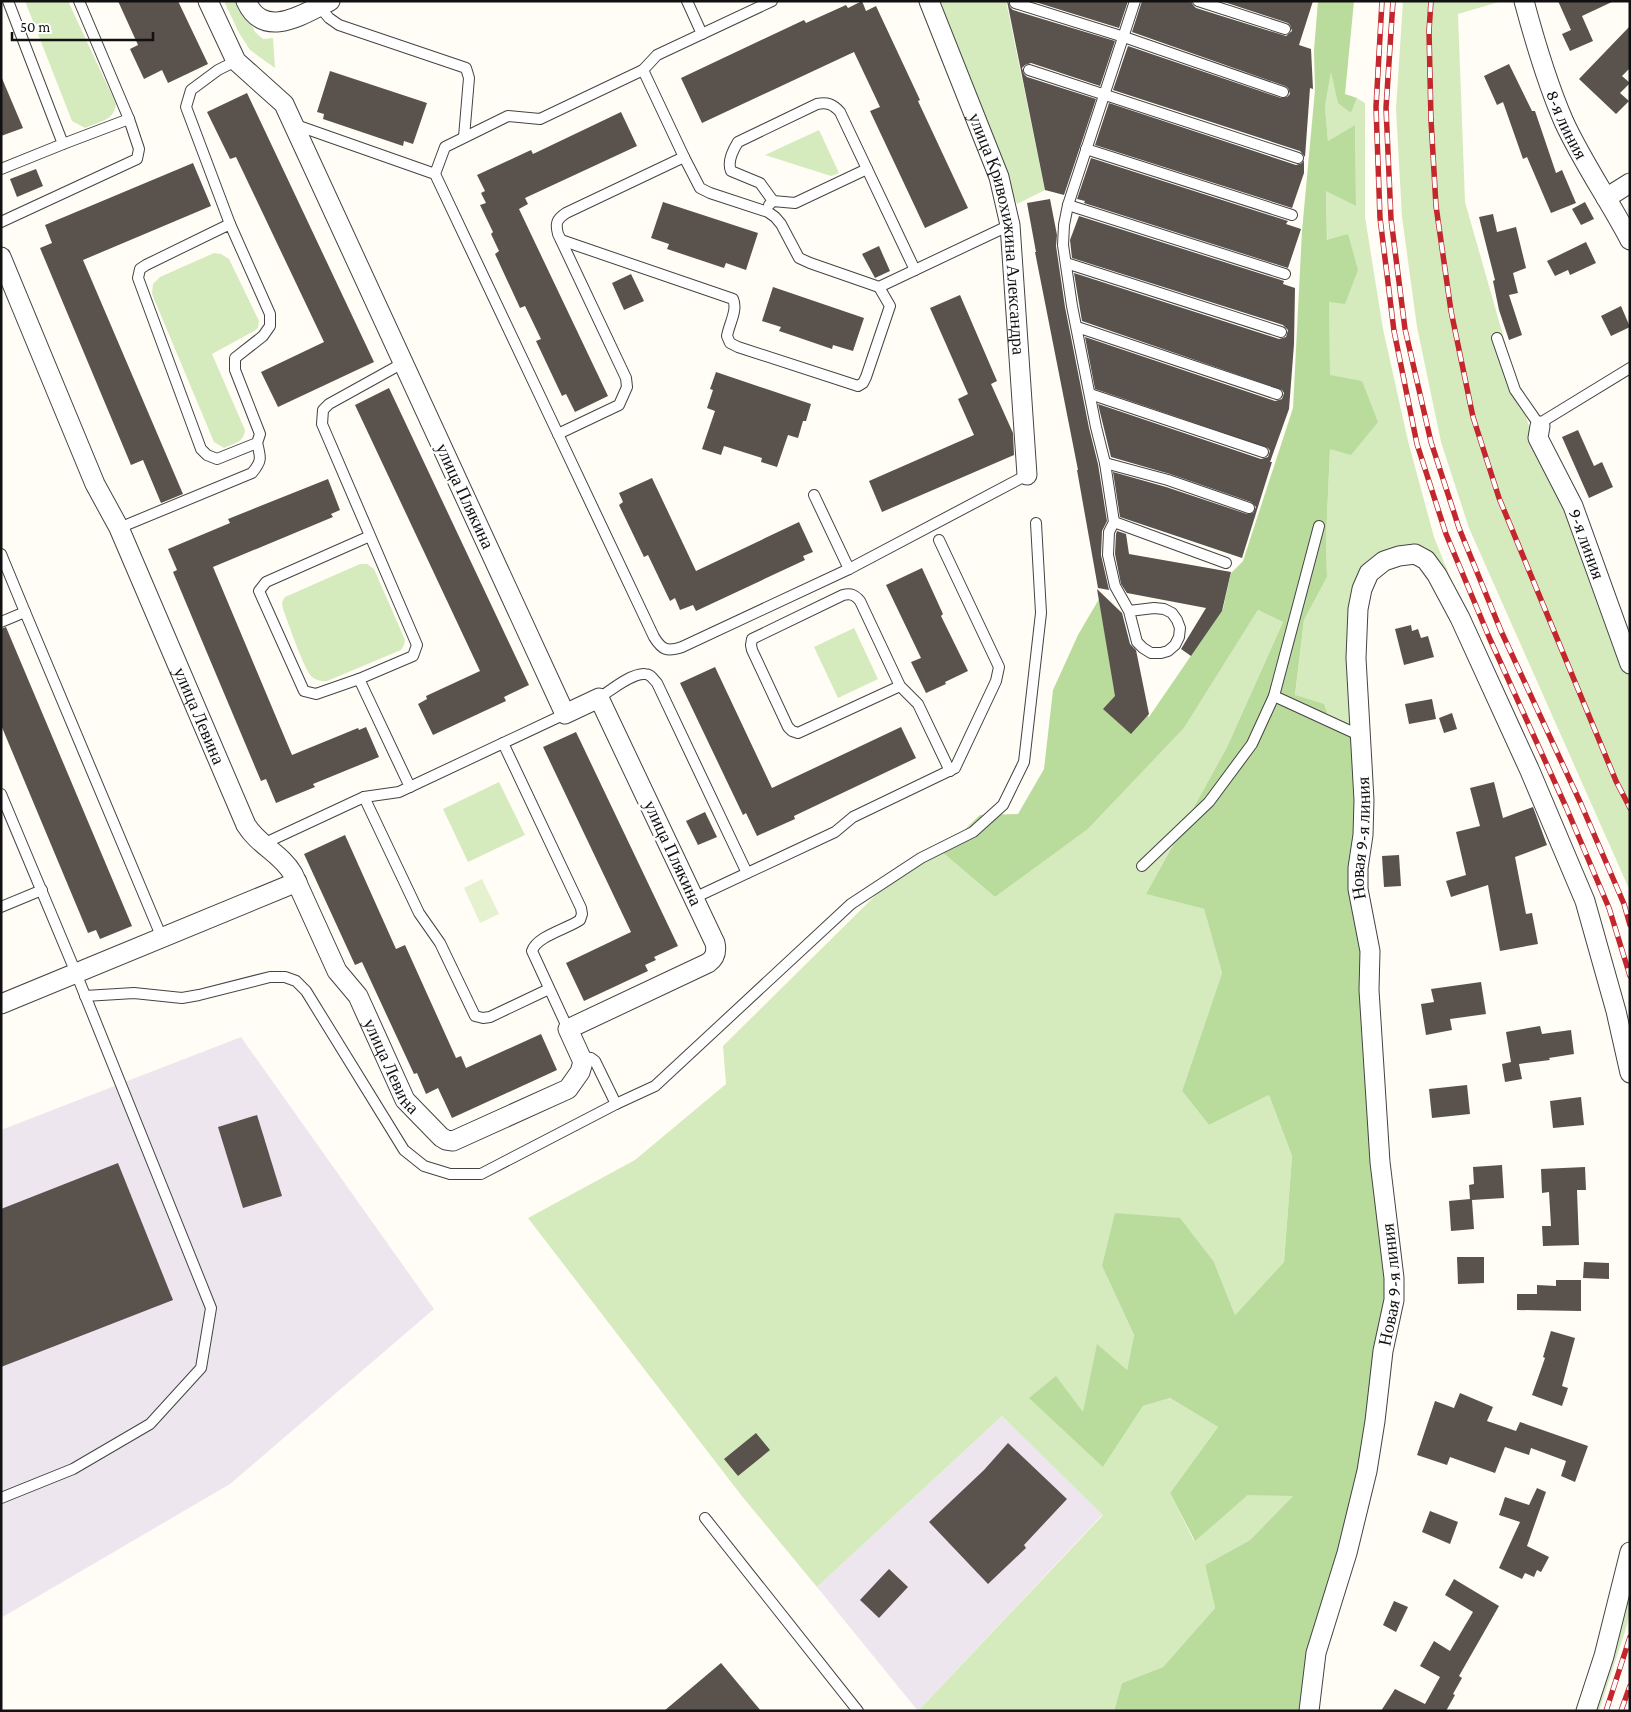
<svg xmlns="http://www.w3.org/2000/svg" width="1631" height="1712" viewBox="0 0 1631 1712" font-family="'Crimson Pro',serif">
  <style>
    .industrial { fill: #eee6ef }
    .green { fill: #d5ebbd }
    .forest { fill: #b9dc9c }
    .pitch { fill: #e6f2cf }
    .building { fill: #5a524d }
    .lines { fill: none; stroke-linecap: round; stroke-linejoin: round }
    .lane-casing { stroke: #444; stroke-width: 12 }
    .street-casing { stroke: #444; stroke-width: 21 }
    .lane { stroke: #fff; stroke-width: 10 }
    .street { stroke: #fff; stroke-width: 19 }
    .rail-casing { stroke: #c4262e; stroke-width: 5.5 }
    .rail { stroke: #fff; stroke-width: 4; stroke-dasharray: 11; stroke-linecap: butt }
    .labels { text-anchor: middle; dominant-baseline: central; stroke-width: 5; stroke-linejoin: round; paint-order: stroke }
    .street-label { font-size: 18px; fill: #111; stroke: #fff }
  </style>
  <rect width="100%" height="100%" fill="#fffdf5"/>
  <g class="industrial">
    <polygon points="241,1037 434,1309 230,1484 1,1618 1,1130"/>
    <polygon points="1002,1416 1103,1514 918,1711 817,1587"/>
  </g>
  <g class="green">
    <path d="M25,1H68L116,104C114,121 100,121 85,128L72,121Z"/>
    <polygon points="224,1 240,1 255,32 263,39 273,38 275,68 250,50 239,33"/>
    <polygon points="937,1 1006,1 1045,190 1017,204"/>
    <polygon points="1403,1 1502,1 1458,14 1465,202 1530,430 1571,514 1593,581 1630,678 1630,891 1469,528 1441,442 1417,327 1402,217 1396,109"/>
    <polygon points="1331,71 1351,113 1357,98 1365,103 1365,217 1383,329 1408,441 1434,537 1464,612 1425,547 1407,545 1366,567 1353,735 1295,696 1304,620 1327,577 1326,539 1330,449 1329,302 1326,190 1356,206 1355,125 1328,141 1325,106"/>
    <polygon points="819,130 839,173 831,176 765,155"/>
    <path d="M214,253L221,254L229,259L259,321L258,328L254,331L212,354L245,430C244,442 235,443 224,448L214,442L152,294L153,284L160,277Z"/>
    <path d="M360,564H367L374,569L405,640L404,645L401,650L327,681C321,681 317,681 312,677C304,670 288,622 283,609L282,602L285,597Z"/>
    <polygon points="1258,610 1283,622 1227,747 1146,894 1204,909 1222,973 1182,1091 1209,1125 1269,1095 1292,1156 1284,1262 1235,1315 1214,1262 1102,1266 1134,1335 1127,1370 1103,1467 1143,1406 1170,1398 1218,1427 1170,1493 1194,1541 1248,1495 1294,1495 1250,1540 1205,1565 1215,1608 1163,1667 1122,1683 1114,1711 918,1711 1103,1515 1002,1416 817,1587 741,1495 528,1218 635,1160 726,1084 723,1046 891,880 942,852 995,897 1088,829 1184,728"/>
    <polygon points="854,628 878,679 838,698 814,647"/>
    <polygon points="499,782 525,835 468,862 443,809"/>
    <polygon points="1630,1531 1630,1610 1627,1625 1599,1711 1583,1711 1624,1564"/>
  </g>
  <polygon class="forest" points="1318,1 1354,1 1345,94 1357,98 1351,113 1338,103 1331,72 1325,106 1328,141 1355,125 1356,206 1326,191 1327,240 1348,234 1358,270 1345,304 1329,302 1330,375 1362,381 1378,422 1351,455 1330,449 1326,539 1327,577 1304,620 1295,695 1324,704 1331,726 1353,735 1365,952 1387,1276 1387,1300 1361,1470 1303,1711 1114,1711 1122,1683 1163,1667 1215,1608 1205,1565 1250,1540 1293,1496 1248,1495 1195,1541 1170,1493 1218,1427 1170,1398 1143,1406 1103,1467 1029,1398 1056,1376 1083,1412 1097,1344 1127,1370 1134,1335 1102,1266 1115,1213 1180,1218 1214,1262 1235,1315 1284,1262 1292,1156 1269,1095 1209,1125 1182,1091 1222,973 1204,909 1146,894 1227,747 1283,622 1258,610 1184,728 1088,829 995,897 942,852 980,815 1018,814 1044,769 1053,690 1078,635 1099,599 1114,688 1149,717 1223,609 1231,573 1243,561 1293,408 1302,231 1315,90 1314,50"/>
  <polygon class="pitch" points="482,879 499,914 480,923 464,888"/>
  <g class="building">
    <polygon points="118,1 178,1 208,64 168,83 162,70 144,79 130,49 138,45"/>
    <polygon points="862,1 866,11 876,6 920,100 918,101 968,208 925,228 870,111 880,107 854,52 702,123 681,78 804,20 806,23 846,5 848,8"/>
    <polygon points="1007,1 1008,1 1010,7 1013,10 1115,41 1100,86 1031,63 1025,65 1022,68 1024,74 1027,77 1096,99 1064,195 1045,190"/>
    <polygon points="1032,1 1128,1 1119,28"/>
    <polygon points="1142,1 1191,1 1193,5 1196,8 1286,36 1292,31 1290,25 1288,23 1221,1 1313,1 1299,45 1311,49 1313,89 1310,88 1305,157 1300,151 1113,90 1128,46 1281,98 1287,97 1290,94 1288,88 1285,86 1132,32"/>
    <polygon points="1558,1 1614,1 1582,16 1593,41 1570,51 1562,34 1571,30"/>
    <polygon points="1630,26 1630,68 1622,76 1630,83 1620,93 1629,101 1616,114 1579,79"/>
    <polygon points="1509,64 1532,111 1535,111 1556,173 1562,170 1576,203 1551,213 1527,157 1523,159 1503,102 1497,105 1484,76"/>
    <polygon points="330,71 427,103 413,144 404,141 403,146 323,119 324,114 317,112"/>
    <polygon points="1,76 23,128 1,136"/>
    <polygon points="247,93 374,362 278,407 261,372 324,342 236,157 230,159 207,112"/>
    <polygon points="1109,103 1296,165 1302,163 1304,160 1304,173 1292,208 1095,145"/>
    <polygon points="621,112 637,146 525,198 528,204 519,209 608,396 575,412 566,394 562,396 536,341 541,339 525,306 520,308 495,254 499,251 491,234 493,232 480,205 486,203 481,193 485,191 477,175 531,150 533,154"/>
    <polygon points="1091,158 1288,221 1286,224 1301,229 1288,268 1084,203 1085,201 1077,199"/>
    <polygon points="193,163 211,206 83,260 183,494 161,503 143,460 131,465 40,248 52,243 45,225"/>
    <polygon points="36,169 43,186 17,197 10,179"/>
    <polygon points="1050,199 1057,235 1056,246 1065,307 1089,428 1098,464 1107,521 1102,531 1101,555 1109,590 1098,588 1077,470 1078,470 1035,252 1036,252 1027,203"/>
    <polygon points="663,202 758,233 746,270 726,263 724,268 667,249 669,244 651,238"/>
    <polygon points="1585,202 1594,219 1581,225 1572,209"/>
    <polygon points="1493,214 1497,232 1516,227 1526,268 1513,273 1518,293 1509,295 1522,335 1509,340 1499,310 1493,281 1495,280 1479,217"/>
    <polygon points="1079,216 1284,281 1283,284 1295,288 1294,344 1289,409 1270,462 1272,462 1242,558 1120,517 1113,472 1166,487 1247,514 1253,513 1256,507 1251,502 1170,474 1111,457 1098,404 1261,459 1268,457 1270,451 1268,448 1095,389 1085,337 1275,401 1282,399 1284,393 1282,390 1082,321 1074,273 1279,339 1286,337 1288,330 1283,325 1072,258 1070,240"/>
    <polygon points="1586,242 1596,263 1570,275 1568,270 1555,276 1547,261"/>
    <polygon points="879,246 890,271 875,278 862,254"/>
    <polygon points="631,274 644,301 624,310 612,283"/>
    <polygon points="773,287 864,318 853,351 833,345 832,349 797,337 779,331 781,327 762,321"/>
    <polygon points="960,295 997,381 991,384 1013,433 1014,455 882,512 869,481 974,435 958,399 968,394 930,308"/>
    <polygon points="1621,306 1630,327 1611,336 1601,316"/>
    <polygon points="716,372 811,404 806,421 803,421 798,438 788,435 777,467 761,462 762,458 724,446 721,455 702,449 715,411 707,408 713,390 710,389"/>
    <polygon points="389,388 529,685 504,697 506,701 433,735 418,704 427,699 426,696 480,671 355,405"/>
    <polygon points="1578,430 1594,466 1602,462 1613,487 1589,498 1562,437"/>
    <polygon points="652,478 696,571 799,522 813,552 803,556 805,560 696,611 693,605 680,610 675,598 670,601 648,555 644,557 619,505 623,502 619,493"/>
    <polygon points="328,479 340,510 331,514 333,517 213,567 292,755 358,728 359,730 366,727 379,757 313,784 315,787 276,803 266,779 261,781 173,572 177,570 168,549 230,523 228,519"/>
    <polygon points="1117,531 1126,534 1129,554 1231,572 1222,611 1191,656 1181,649 1206,608 1127,593 1121,584 1115,554 1116,534"/>
    <polygon points="922,568 943,614 941,616 968,671 945,682 946,684 926,693 911,662 921,658 886,585"/>
    <polygon points="1097,589 1122,613 1130,644 1136,650 1149,714 1131,734 1103,709 1115,696"/>
    <polygon points="1411,625 1412,631 1418,629 1421,638 1428,636 1434,657 1404,665 1395,629"/>
    <polygon points="6,627 132,926 100,939 96,930 88,933 1,725 1,629"/>
    <polygon points="715,667 772,788 901,727 916,758 794,816 795,819 757,836 746,813 743,815 680,683"/>
    <polygon points="1432,699 1436,719 1409,724 1405,704"/>
    <polygon points="1452,713 1457,729 1444,733 1439,718"/>
    <polygon points="576,732 678,946 654,957 656,960 645,965 648,971 584,1001 566,963 631,932 543,747"/>
    <polygon points="1494,782 1503,818 1533,807 1547,845 1515,857 1526,914 1532,913 1538,944 1500,951 1488,885 1451,897 1446,881 1466,875 1456,832 1480,826 1470,788"/>
    <polygon points="705,812 717,837 698,845 686,821"/>
    <polygon points="345,835 396,949 405,945 456,1058 461,1056 466,1068 541,1034 557,1070 452,1118 438,1088 426,1094 417,1073 414,1074 362,962 355,965 304,854"/>
    <polygon points="1399,855 1401,886 1384,887 1382,856"/>
    <polygon points="1481,982 1486,1014 1450,1019 1452,1030 1426,1035 1421,1004 1434,1002 1431,989"/>
    <polygon points="1540,1026 1542,1034 1571,1030 1574,1054 1549,1058 1550,1060 1519,1064 1522,1079 1505,1082 1502,1064 1511,1062 1506,1032"/>
    <polygon points="1467,1085 1470,1114 1432,1118 1429,1089"/>
    <polygon points="1581,1097 1584,1125 1553,1128 1550,1101"/>
    <polygon points="257,1115 282,1196 243,1208 218,1127"/>
    <polygon points="118,1163 173,1300 1,1367 1,1209"/>
    <polygon points="1502,1165 1504,1198 1472,1200 1474,1229 1451,1231 1449,1201 1470,1199 1469,1185 1474,1184 1473,1167"/>
    <polygon points="1585,1167 1586,1190 1577,1190 1579,1245 1543,1246 1542,1226 1551,1226 1549,1192 1542,1193 1541,1169"/>
    <polygon points="1457,1257 1484,1257 1484,1283 1458,1284"/>
    <polygon points="1584,1262 1609,1263 1609,1279 1583,1278"/>
    <polygon points="1556,1280 1581,1280 1581,1311 1517,1310 1517,1294 1537,1294 1537,1285 1556,1286"/>
    <polygon points="1551,1331 1575,1338 1562,1386 1568,1388 1562,1406 1532,1395 1545,1358 1543,1357"/>
    <polygon points="1460,1393 1493,1407 1487,1421 1516,1431 1520,1422 1588,1446 1575,1482 1561,1476 1566,1461 1531,1448 1529,1455 1505,1447 1495,1473 1450,1457 1447,1465 1417,1455 1435,1401 1454,1408"/>
    <polygon points="756,1433 770,1450 738,1476 724,1459"/>
    <polygon points="1008,1443 1067,1499 1024,1545 1026,1548 988,1584 929,1522 984,1470"/>
    <polygon points="1537,1488 1546,1492 1527,1546 1549,1557 1541,1572 1537,1570 1534,1577 1525,1573 1522,1579 1499,1568 1520,1522 1499,1515 1505,1497 1529,1505"/>
    <polygon points="1430,1511 1458,1522 1450,1544 1422,1532"/>
    <polygon points="889,1569 908,1587 879,1618 860,1600"/>
    <polygon points="1454,1579 1499,1606 1459,1676 1462,1678 1453,1694 1455,1695 1446,1711 1381,1711 1395,1689 1425,1704 1440,1677 1420,1666 1434,1641 1450,1651 1473,1612 1445,1595"/>
    <polygon points="1394,1601 1408,1607 1396,1632 1383,1625"/>
    <polygon points="721,1663 761,1711 664,1711"/>
  </g>
  <g class="lines">
    <g class="lane-casing">
      <g id="lane">
        <polyline points="687,1 702,34"/>
        <polyline points="1198,1 1285,29"/>
        <polyline points="1015,3 1124,37 1283,92"/>
        <polyline points="319,6 329,18 339,25 466,68 469,78 464,137"/>
        <polyline points="643,70 657,55 772,1"/>
        <polyline points="1029,70 1298,158"/>
        <path d="M293,124L435,174L558,434L619,405L627,387L626,378L558,234C555,223 557,219 566,213L684,157L643,70L540,119L508,116L445,147L435,174"/>
        <polyline points="63,144 129,119"/>
        <polyline points="1086,149 1292,215"/>
        <polyline points="684,157 700,188 710,193 768,212 775,217 781,224 799,258 810,263 879,287 1010,225"/>
        <polyline points="1,169 63,144 8,1"/>
        <path d="M773,201L760,183L731,171C727,162 733,150 738,142L817,104C827,102 833,104 840,112L915,270"/>
        <polyline points="769,205 773,201 795,203 867,169"/>
        <polyline points="1068,205 1285,274"/>
        <polyline points="1,222 137,159 139,149 129,119 79,1"/>
        <polygon points="230,224 270,314 270,326 263,336 235,358 235,370 260,434 257,443 217,459 207,455 201,449 138,278 140,269 146,265"/>
        <polyline points="230,224 186,107 191,90 218,70 236,61"/>
        <path d="M561,240L733,299C738,310 729,324 727,336L730,343L738,347L858,386L863,383L866,377L890,306L879,287"/>
        <polyline points="1066,263 1281,332"/>
        <polyline points="1077,327 1277,394"/>
        <polyline points="1497,338 1515,390 1540,426 1545,420 1630,368"/>
        <polyline points="1090,394 1263,452"/>
        <path d="M558,434L654,637C662,650 667,652 682,647L849,569L814,495"/>
        <polyline points="1105,463 1168,480 1249,508"/>
        <polyline points="1114,522 1226,563"/>
        <polyline points="1319,526 1274,696 1361,736"/>
        <path d="M119,528L252,473C262,461 261,458 257,443"/>
        <polyline points="370,536 266,582 259,591 304,691 316,694 359,679 413,656 417,645 322,424 323,410 329,404 403,363"/>
        <polyline points="1,554 25,612"/>
        <polyline points="849,569 1027,475"/>
        <polyline points="1129,611 1154,608 1164,609 1172,613 1177,620 1180,628 1179,637 1175,645 1168,651 1161,653 1151,653 1143,648 1137,642 1129,611 1115,586 1108,555 1109,532 1114,522 1105,463 1096,427 1072,306 1063,245 1064,225 1068,205 1135,1"/>
        <polyline points="1,622 25,612 162,938"/>
        <polyline points="359,679 410,787"/>
        <path d="M900,686L798,733L792,731L788,727L752,650L751,645L752,639L843,595C851,593 855,595 860,601L900,686L918,704L950,771"/>
        <path d="M599,698C610,691 631,673 645,674C651,674 653,679 657,683L747,873"/>
        <path d="M503,743L581,908L582,914L580,920C567,929 537,936 532,951L568,1029"/>
        <polyline points="1,794 76,973 211,1308 201,1368 150,1424 73,1469 1,1498"/>
        <polyline points="364,797 419,913 440,943 475,1016 483,1018 490,1017 549,989"/>
        <polyline points="263,844 364,797 399,792 565,714"/>
        <polyline points="1142,866 1209,802 1252,744 1274,696"/>
        <polyline points="694,898 835,832 853,817 955,768 996,681 999,667 939,540"/>
        <polyline points="1,907 42,890"/>
        <polyline points="85,996 134,993 182,998 199,995 270,977 285,977 296,981 306,991 404,1150 424,1166 450,1174 481,1174 616,1104 595,1061 591,1058 582,1057"/>
        <polyline points="616,1104 655,1086 851,904 921,858 973,832 1003,805 1024,762 1041,613 1036,523"/>
        <polyline points="705,1518 858,1711"/>
      </g>
    </g>
    <g class="street-casing">
      <g id="street">
        <path d="M246,1C264,41 303,14 330,1"/>
        <path id="s1" d="M929,1L999,177L1010,225L1027,475"/>
        <path id="s2" d="M1524,1C1535,42 1547,83 1564,122C1583,163 1609,200 1630,240"/>
        <polyline points="1606,198 1630,183"/>
        <path id="s3" d="M1,257L95,484L119,528L246,825C259,846 281,853 293,874L337,971L358,996L405,1100L441,1137L446,1140L453,1141L568,1089L580,1072L583,1062L568,1029L708,963C715,958 717,952 715,943L599,698L565,714L284,104L236,61L208,1"/>
        <path id="s4" d="M1540,426L1538,438L1573,506L1630,664"/>
        <polyline points="1,1004 297,882"/>
        <path id="s5" d="M1309,1711L1316,1653L1347,1553L1367,1471L1375,1421L1383,1351L1394,1300V1278L1380,1162L1369,990L1370,951L1358,889V868L1363,835L1364,800L1356,658L1358,609L1362,589L1369,573L1384,561L1399,556L1415,554L1426,560L1437,575L1460,618L1530,771L1585,901L1616,1011L1630,1073"/>
        <polyline points="1586,1711 1604,1656 1630,1552"/>
      </g>
    </g>
    <use href="#lane" class="lane"/>
    <use href="#street" class="street"/>
    <g class="rail-casing">
      <g id="rail">
        <polyline points="1382,1 1376,107 1380,218 1394,331 1417,444 1446,534 1489,637 1566,807 1609,908 1630,976"/>
        <polyline points="1393,1 1386,108 1391,219 1405,329 1431,442 1459,528 1501,631 1581,804 1624,904 1630,925"/>
        <polyline points="1431,1 1429,31 1431,120 1436,206 1451,311 1473,417 1499,498 1616,781 1630,808"/>
        <polyline points="1606,1711 1630,1637"/>
        <polyline points="1621,1711 1630,1686"/>
      </g>
    </g>
    <use href="#rail" class="rail"/>
  </g>
  <g class="labels">
    <g class="street-label">
      <text stroke="none"><textPath href="#s2" startOffset="131">8-я линия</textPath></text>
      <text stroke="none"><textPath href="#s1" startOffset="245">улица Кривохижина Александра</textPath></text>
      <text transform="translate(465 496) rotate(65)">улица Плякина</text>
      <text stroke="none"><textPath href="#s4" startOffset="129">9-я линия</textPath></text>
      <text stroke="none"><textPath href="#s3" startOffset="500">улица Левина</textPath></text>
      <text stroke="none"><textPath href="#s5" startOffset="885">Новая 9-я линия</textPath></text>
      <text transform="translate(673 853) rotate(65)">улица Плякина</text>
      <text stroke="none"><textPath href="#s3" startOffset="904">улица Левина</textPath></text>
      <text stroke="none"><textPath href="#s5" startOffset="436">Новая 9-я линия</textPath></text>
    </g>
  </g>
  <rect width="1631" height="1712" fill="none" stroke="#111111" stroke-width="5"/>
  <path d="M12 32v8h141v-8" fill="none" stroke="#111111" stroke-width="2.5"/>
  <text x="20" y="32" font-size="15" fill="#111111" stroke="#ffffff" stroke-width="4" paint-order="stroke">50 m</text>
</svg>
